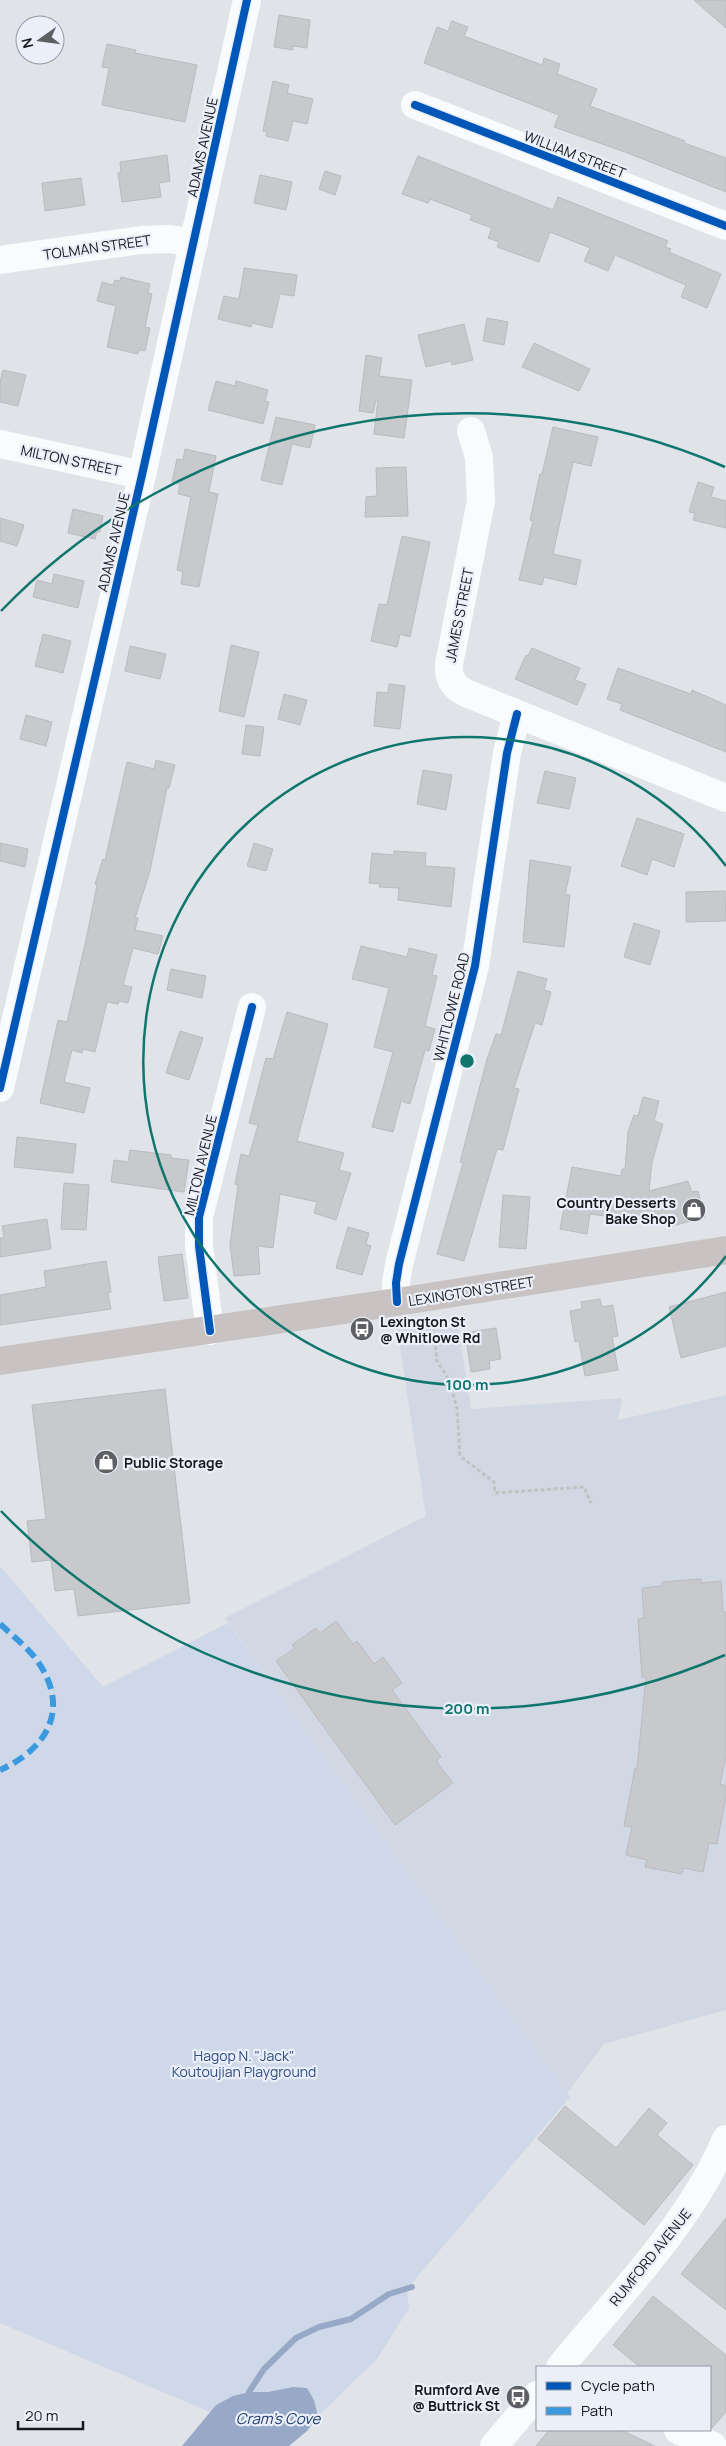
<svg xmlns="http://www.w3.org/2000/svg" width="726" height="2446" viewBox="0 0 726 2446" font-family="Manrope,sans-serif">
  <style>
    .built { fill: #d1d8e3 }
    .green { fill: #ced8e9 }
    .water { fill: #98a9c8 }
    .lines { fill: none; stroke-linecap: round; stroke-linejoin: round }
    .stream { stroke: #98a9c8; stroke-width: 6 }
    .building { fill: #c7c9cd; stroke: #b9bbbf }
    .path { stroke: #c0c2c4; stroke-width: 3; stroke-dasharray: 4 2.5; stroke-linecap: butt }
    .minor { stroke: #fafbfc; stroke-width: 28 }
    .major { stroke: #c8c3c2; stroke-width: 28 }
    .quiet { stroke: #3b9adf; stroke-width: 6; stroke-dasharray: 12 6; stroke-linecap: butt }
    .cycleway-casing { stroke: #eaeff9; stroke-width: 11 }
    .cycleway { stroke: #0057b8; stroke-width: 8 }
    .ring { fill: none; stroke: #0f766e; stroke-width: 2.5 }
    .labels { text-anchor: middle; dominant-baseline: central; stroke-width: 4.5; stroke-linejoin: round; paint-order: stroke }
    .street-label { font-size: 14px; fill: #16181b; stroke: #eaeff9 }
    .poi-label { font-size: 14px; font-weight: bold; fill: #16181b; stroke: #eaeff9; text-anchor: end }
    .park-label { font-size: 14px; fill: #2f4b82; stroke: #eaeff9 }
    .water-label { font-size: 15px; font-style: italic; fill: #203c71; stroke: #eaeff9 }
    .centre { fill: #0f766e; stroke: #eaeff9; stroke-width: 2.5 }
    .ring-label { font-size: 15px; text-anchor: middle; font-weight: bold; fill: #0f766e; stroke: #eaeff9; stroke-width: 4.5; stroke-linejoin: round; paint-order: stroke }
  </style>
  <rect width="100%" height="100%" fill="#e0e3e8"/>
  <polygon class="built" points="457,1319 471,1409 622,1398 618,1420 726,1395 726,2010 604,2044 567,2093 225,1618 426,1516 397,1328"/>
  <polygon class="green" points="0,1566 103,1687 228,1623 570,2097 407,2289 409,2308 377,2359 318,2416 314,2400 307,2388 293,2387 268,2392 249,2392 216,2405 210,2412 0,2323"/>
  <polygon class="water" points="293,2387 307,2388 314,2400 318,2416 307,2431 289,2446 182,2446 216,2405 233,2396 249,2392 268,2392"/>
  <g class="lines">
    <polyline class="stream" points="249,2392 264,2369 296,2338 319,2327 351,2319 389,2294 412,2287"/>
  </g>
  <g class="building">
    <polygon points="694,0 726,0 726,28"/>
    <polygon points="279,15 310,20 307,48 293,46 293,50 274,47"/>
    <polygon points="452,21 468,27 464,36 542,65 544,58 560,64 557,74 597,89 590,106 667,134 685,141 684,143 726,158 726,192 625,152 554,127 559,115 424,63 437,27 448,31"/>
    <polygon points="107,44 136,50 135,53 197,65 185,122 102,105 109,68 102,67"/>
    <polygon points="273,81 289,85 287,93 313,99 307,124 293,121 288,141 266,136 267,132 263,131"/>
    <polygon points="167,155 170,181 159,183 161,197 122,202 118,173 121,173 120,162"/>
    <polygon points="418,156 553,210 558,197 668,241 665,247 671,249 669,252 721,274 707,308 681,297 686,285 615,255 608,271 584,261 590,248 550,232 539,262 497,247 499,242 488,238 492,228 470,220 472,215 430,199 428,203 402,194"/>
    <polygon points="325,171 341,176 335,195 319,189"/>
    <polygon points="260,175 292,182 286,210 254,203"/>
    <polygon points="81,178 85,205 45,211 42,183"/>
    <polygon points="244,268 297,275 294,296 280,294 272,328 252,323 251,327 218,319 224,296 239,299"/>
    <polygon points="121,277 150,284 148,293 152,294 145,327 150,328 145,351 139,350 138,354 107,347 116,306 97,301 102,282 113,285 115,280 120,281"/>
    <polygon points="487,318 508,322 504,345 483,341"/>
    <polygon points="464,324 473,360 452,365 451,361 426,367 418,335"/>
    <polygon points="534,343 590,369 579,391 522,367"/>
    <polygon points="366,355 382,358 379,376 412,380 404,438 374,434 378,400 376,400 373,413 359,411"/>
    <polygon points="3,370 26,375 18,406 0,402 0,382"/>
    <polygon points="216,381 235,386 236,381 268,390 265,401 269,402 263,424 208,410"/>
    <polygon points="276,417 315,425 310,448 292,444 282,485 261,480"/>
    <polygon points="553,427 598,437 591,466 573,462 553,554 581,560 576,585 544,577 542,585 519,580 533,521 530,520 540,474 542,474"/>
    <polygon points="185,449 216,456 209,492 218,494 199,587 181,584 183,572 177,570 191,497 178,494 180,484 172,482 177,459 183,460"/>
    <polygon points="406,467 408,516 365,517 366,497 377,496 376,468"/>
    <polygon points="698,482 714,487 711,497 726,501 726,528 693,520 695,513 689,512"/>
    <polygon points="73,509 103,516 100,532 97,532 95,539 68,533"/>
    <polygon points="0,518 24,525 17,546 0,541"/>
    <polygon points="402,536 430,542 410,637 400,634 397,647 371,641 379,604 387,605"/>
    <polygon points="54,574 84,581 78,608 33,597 37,580 52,584"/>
    <polygon points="43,634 71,641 63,673 35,666"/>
    <polygon points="231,645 259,652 244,717 219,711"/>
    <polygon points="130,646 166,654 160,679 125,671"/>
    <polygon points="532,648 580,668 575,680 586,684 577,705 515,679 526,655 528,656"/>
    <polygon points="618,668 691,694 692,690 726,705 726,752 620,710 622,704 607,699"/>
    <polygon points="389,684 405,686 400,729 374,726 377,692 388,693"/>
    <polygon points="284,694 307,700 300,725 278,719"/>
    <polygon points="26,715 52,722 46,746 20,739"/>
    <polygon points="246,725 264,727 260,756 242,754"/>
    <polygon points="156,760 175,765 169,788 167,788 150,871 135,918 138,918 135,930 163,936 158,954 133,948 123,985 132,987 128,1003 119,1001 118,1004 107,1002 95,1052 83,1049 82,1053 72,1050 64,1082 90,1088 84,1113 40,1103 58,1020 67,1022 86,940 97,885 95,884 103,859 105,860 127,762 154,769"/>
    <polygon points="423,770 452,775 446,810 417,804"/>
    <polygon points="545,771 576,778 569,809 537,803"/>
    <polygon points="637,818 684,834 674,867 652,859 647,875 621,866"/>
    <polygon points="0,843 28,849 25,867 0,861"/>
    <polygon points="254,843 273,849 266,871 247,866"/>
    <polygon points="394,851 426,853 425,866 455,868 451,907 398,900 399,888 379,887 380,884 369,883 372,853 394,855"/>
    <polygon points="530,860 571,867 565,895 570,895 564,947 523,942"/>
    <polygon points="725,891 726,921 686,922 686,892"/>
    <polygon points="634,923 660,931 650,965 624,957"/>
    <polygon points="361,946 407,957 409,948 437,955 432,975 437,976 425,1026 435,1029 429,1051 425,1050 410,1104 401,1101 393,1132 372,1127 393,1052 374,1047 389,988 352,979"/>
    <polygon points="171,969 206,976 202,998 167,990"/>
    <polygon points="518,971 547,979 544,990 551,992 542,1025 535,1023 514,1088 519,1089 503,1150 497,1149 464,1261 437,1254 463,1163 460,1162 487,1059 496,1034 501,1035"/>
    <polygon points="287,1012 328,1024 297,1141 344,1153 339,1170 351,1173 336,1220 314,1213 317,1202 280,1194 273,1248 258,1246 260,1274 234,1276 230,1245 238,1185 235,1184 241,1154 249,1156 258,1125 249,1123 266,1058 273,1059"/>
    <polygon points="180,1031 203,1038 189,1080 166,1073"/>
    <polygon points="643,1097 659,1101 654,1121 663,1124 652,1162 649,1191 688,1181 692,1192 698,1191 705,1217 669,1227 668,1224 590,1214 587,1234 560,1229 572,1167 621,1176 622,1169 625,1169 628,1132 634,1115 638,1116"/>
    <polygon points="17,1137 76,1144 73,1173 14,1167"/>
    <polygon points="130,1150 171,1155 171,1158 189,1160 184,1192 111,1182 114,1160 128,1162"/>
    <polygon points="64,1183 89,1185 86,1230 61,1229"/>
    <polygon points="503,1195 530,1197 526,1249 499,1247"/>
    <polygon points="47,1219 51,1249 0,1257 0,1238 4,1238 2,1226"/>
    <polygon points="348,1227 369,1233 366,1244 371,1246 362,1275 336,1268"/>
    <polygon points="182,1254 188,1298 164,1301 158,1257"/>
    <polygon points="106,1261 111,1292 108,1293 111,1309 0,1325 0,1295 46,1287 44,1271"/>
    <polygon points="726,1292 726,1346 681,1358 669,1307"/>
    <polygon points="600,1299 602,1307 613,1305 618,1336 612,1337 618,1370 585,1376 579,1341 575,1342 570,1311 582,1309 581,1302"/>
    <polygon points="496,1328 501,1359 489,1361 490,1369 471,1372 467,1345 471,1344 469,1332"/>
    <polygon points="165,1389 190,1603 78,1616 74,1589 55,1591 51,1560 32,1562 27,1521 46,1519 32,1405"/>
    <polygon points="701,1579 701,1583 721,1581 723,1612 726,1612 726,1756 720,1784 726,1786 726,1796 717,1844 709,1843 703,1872 683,1868 682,1874 645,1867 647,1860 626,1855 632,1827 624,1826 635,1768 637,1769 646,1677 642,1677 638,1619 644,1618 642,1588 662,1586 662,1582"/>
    <polygon points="336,1621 353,1644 357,1641 374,1664 383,1657 402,1683 392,1690 441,1757 436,1761 453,1783 395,1825 276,1661 295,1648 292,1645 316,1628 320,1633"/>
    <polygon points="565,2106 616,2148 649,2108 667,2123 657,2135 693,2165 644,2225 538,2139"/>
    <polygon points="726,2218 726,2310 681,2274"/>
    <polygon points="653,2296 726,2355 726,2412 712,2428 710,2427 710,2367 640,2367 613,2345"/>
    <polygon points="549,2430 621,2430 655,2446 536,2446"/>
  </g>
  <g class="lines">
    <polyline class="path" points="433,1320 437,1361 450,1381 457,1409 460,1456 494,1482 495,1493 584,1487 591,1503"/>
    <g class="minor">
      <polyline points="415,105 726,226"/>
      <polyline points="0,260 141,240 170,239 194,243"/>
      <path d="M471,431L479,457L481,501L449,664C448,679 454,688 468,694L726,798"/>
      <polyline points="0,444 142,475"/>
      <polyline points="0,1088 142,475 247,0"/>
      <polyline points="397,1302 396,1283 399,1264 475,966 507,753 517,714"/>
      <polyline points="210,1331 199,1246 199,1217 252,1007"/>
      <path d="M560,2367C618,2296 690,2224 726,2139"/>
      <polyline points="678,2430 713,2446"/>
      <polyline points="494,2446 537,2395"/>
    </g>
    <polyline class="major" points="0,1361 397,1302 726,1250"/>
    <path class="quiet" d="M0,1624C12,1635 26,1646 36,1659C71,1707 49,1748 0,1770"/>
    <g class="cycleway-casing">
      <g id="cycleway">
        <polyline points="415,105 726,226"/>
        <polyline points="0,1088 142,475 247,0"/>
        <polyline points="397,1302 396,1283 399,1264 475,966 507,753 517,714"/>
        <polyline points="210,1331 199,1246 199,1217 252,1007"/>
      </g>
    </g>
    <use href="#cycleway" class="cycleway"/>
  </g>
  <g class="ring">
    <path d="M726 1256A324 324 0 1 1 726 866"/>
    <path d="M725 1655A648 648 0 0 1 1 1511M1 611A648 648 0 0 1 725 467"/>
  </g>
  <defs>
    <g id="shop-disc" transform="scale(1.25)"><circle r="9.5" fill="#5d5f63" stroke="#eaeff9"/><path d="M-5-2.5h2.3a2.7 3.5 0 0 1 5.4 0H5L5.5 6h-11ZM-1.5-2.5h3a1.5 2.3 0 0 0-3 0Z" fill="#fff"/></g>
    <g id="bus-disc" transform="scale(1.25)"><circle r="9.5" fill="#5d5f63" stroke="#eaeff9"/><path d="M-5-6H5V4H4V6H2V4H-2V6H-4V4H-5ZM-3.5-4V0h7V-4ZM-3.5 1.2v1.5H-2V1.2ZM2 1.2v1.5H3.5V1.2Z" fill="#fff"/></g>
  </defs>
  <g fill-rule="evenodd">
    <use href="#shop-disc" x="694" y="1210"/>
    <use href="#bus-disc" x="362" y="1329"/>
    <use href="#shop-disc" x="106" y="1462"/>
    <use href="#bus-disc" x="518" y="2397"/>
  </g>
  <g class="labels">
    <g class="street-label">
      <text transform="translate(202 147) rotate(-78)">ADAMS AVENUE</text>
      <text transform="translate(575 154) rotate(21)">WILLIAM STREET</text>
      <text transform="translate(97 247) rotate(-8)">TOLMAN STREET</text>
      <text transform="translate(71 460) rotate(12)">MILTON STREET</text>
      <text transform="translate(113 542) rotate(-77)">ADAMS AVENUE</text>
      <text transform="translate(459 615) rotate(-79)">JAMES STREET</text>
      <text transform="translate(451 1007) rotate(-76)">WHITLOWE ROAD</text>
      <text transform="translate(200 1165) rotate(-77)">MILTON AVENUE</text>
      <text transform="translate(471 1291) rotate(-9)">LEXINGTON STREET</text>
      <text transform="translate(650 2257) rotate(-51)">RUMFORD AVENUE</text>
    </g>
    <g class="poi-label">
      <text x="676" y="1202">Country Desserts<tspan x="676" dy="16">Bake Shop</tspan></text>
      <text x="380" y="1321" text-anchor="start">Lexington St<tspan x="380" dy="16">@ Whitlowe Rd</tspan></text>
      <text x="124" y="1462" text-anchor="start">Public Storage</text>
      <text x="500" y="2389">Rumford Ave<tspan x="500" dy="16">@ Buttrick St</tspan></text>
    </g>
    <g class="park-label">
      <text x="244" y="2055">Hagop N. "Jack"<tspan x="244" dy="16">Koutoujian Playground</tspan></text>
    </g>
    <g class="water-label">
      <text x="278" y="2418">Cram's Cove</text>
    </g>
  </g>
  <circle cx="467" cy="1061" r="8" class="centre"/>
  <g class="ring-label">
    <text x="467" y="1390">100 m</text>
    <text x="467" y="1714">200 m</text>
  </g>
  <rect x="536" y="2366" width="175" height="65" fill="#eaeff9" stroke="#9599a0"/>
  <rect x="546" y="2382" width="25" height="8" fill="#0057b8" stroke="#9599a0"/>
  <text x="581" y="2391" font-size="15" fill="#16181b">Cycle path</text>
  <rect x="546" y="2407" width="25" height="8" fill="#3b9adf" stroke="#9599a0"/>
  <text x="581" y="2416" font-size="15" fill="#16181b">Path</text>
  <g transform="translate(40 40) rotate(256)"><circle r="24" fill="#eaeff9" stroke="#9599a0"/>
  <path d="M0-4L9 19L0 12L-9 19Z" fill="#5d5f63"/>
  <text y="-8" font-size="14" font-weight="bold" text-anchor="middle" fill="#16181b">N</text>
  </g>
  <path d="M18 2421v8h65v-8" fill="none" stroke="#16181b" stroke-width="2.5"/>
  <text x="25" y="2421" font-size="15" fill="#16181b" stroke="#eaeff9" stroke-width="4" paint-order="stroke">20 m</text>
</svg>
